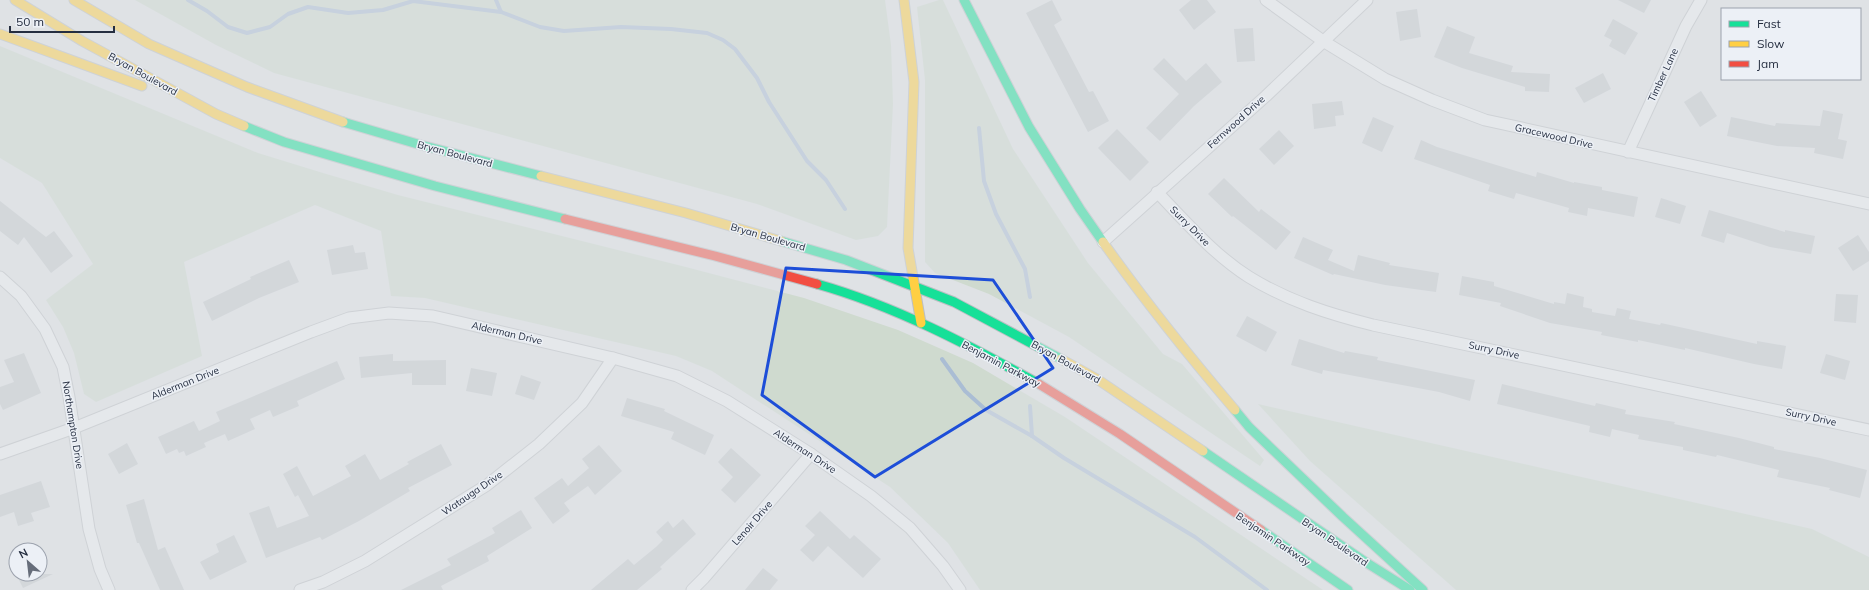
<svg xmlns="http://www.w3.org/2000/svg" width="1869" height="590" viewBox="0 0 1869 590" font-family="Mulish,sans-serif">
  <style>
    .green { fill: #cfdacf }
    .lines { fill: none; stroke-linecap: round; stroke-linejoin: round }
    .stream { stroke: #aabdd4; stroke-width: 4 }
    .building { fill: #c6cacd }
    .street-casing { stroke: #bcbfc3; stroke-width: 13 }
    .fast-casing { stroke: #bbbfc3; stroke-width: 11 }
    .slow-casing { stroke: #bbbfc3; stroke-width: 11 }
    .jam-casing { stroke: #bbbfc3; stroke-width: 11 }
    .street { stroke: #eef0f2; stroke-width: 11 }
    .fast { stroke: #16e098; stroke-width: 9 }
    .slow { stroke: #ffcf43; stroke-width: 9 }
    .jam { stroke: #f24e42; stroke-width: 9 }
    .marked { fill: none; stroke: #1d4ed8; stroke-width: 3; stroke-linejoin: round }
    .labels { text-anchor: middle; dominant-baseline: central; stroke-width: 3; stroke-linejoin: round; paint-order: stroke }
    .street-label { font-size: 10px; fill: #252e40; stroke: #ecf0f6 }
  </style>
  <rect width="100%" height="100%" fill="#dfe2e5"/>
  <g class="green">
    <polygon points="135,0 885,0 891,45 893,104 887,227 878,236 856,240 757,204 274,73 216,45"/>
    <polygon points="939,0 943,0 1013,149 1088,263 1163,354 1182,364 1264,460 1260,466 1069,337 989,294 935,273 925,262 925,80 917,7"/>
    <polygon points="0,46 258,153 323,173 398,195 682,266 804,298 898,330 973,363 1065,417 1323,590 980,590 948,543 890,487 712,371 676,356 425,298 391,296 381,231 315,205 184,262 202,356 96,402 84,394 74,353 63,327 46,300 93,264 42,183 0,158"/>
    <polygon points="1258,404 1812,529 1869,557 1869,590 1456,590 1310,461"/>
  </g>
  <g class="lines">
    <g class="stream">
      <polyline points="188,0 207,11 228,27 247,33 270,27 288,14 308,7 348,13 383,10 413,1 501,12 540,27 564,31 621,27 671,29 707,33 723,40 735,49 757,78 769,102 807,161 826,180 845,209"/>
      <polyline points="496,0 501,12"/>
      <polyline points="979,128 984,181 996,214 1025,269 1030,297"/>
      <polyline points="942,359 965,391 986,410 1032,436 1064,458 1195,537 1267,590"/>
      <polyline points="1030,406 1032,436"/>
    </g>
  </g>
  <g class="building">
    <polygon points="1052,0 1062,20 1054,25 1089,92 1093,91 1109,121 1088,132 1026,13"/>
    <polygon points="1191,0 1207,0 1216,12 1194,30 1179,10"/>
    <polygon points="1618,0 1651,0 1644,13"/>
    <polygon points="1417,9 1421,37 1400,41 1396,12"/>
    <polygon points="1613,19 1638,33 1625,55 1609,46 1612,40 1604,36"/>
    <polygon points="1447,26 1475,37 1469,53 1513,66 1511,72 1550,74 1549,92 1525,91 1525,87 1462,68 1434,57"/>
    <polygon points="1253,28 1255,61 1237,62 1234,29"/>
    <polygon points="1164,58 1186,81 1206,63 1222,82 1194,106 1160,141 1146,128 1179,94 1153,69"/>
    <polygon points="1603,73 1611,89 1584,103 1575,88"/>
    <polygon points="1701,91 1717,116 1700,127 1684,102"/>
    <polygon points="1342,101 1344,115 1335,116 1336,126 1314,129 1312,104"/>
    <polygon points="1823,110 1843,114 1838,139 1847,141 1843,159 1814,153 1815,148 1777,146 1727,136 1731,117 1775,126 1776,123 1820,126"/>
    <polygon points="1373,117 1394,126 1382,152 1362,143"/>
    <polygon points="1117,129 1149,162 1130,181 1098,148"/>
    <polygon points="1279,130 1294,146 1274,165 1259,149"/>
    <polygon points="1421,140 1437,147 1536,177 1537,172 1574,183 1574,182 1602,187 1602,190 1638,197 1634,217 1588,208 1587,216 1568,212 1569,208 1516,193 1514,199 1488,191 1490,185 1414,159"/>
    <polygon points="1224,178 1259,212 1261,209 1291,232 1276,250 1233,216 1232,217 1208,194"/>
    <polygon points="1661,198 1686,206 1680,224 1655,217"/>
    <polygon points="0,201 46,237 54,231 73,256 51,273 24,237 18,245 0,231"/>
    <polygon points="1709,210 1785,232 1785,230 1815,236 1811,254 1770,247 1727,233 1724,243 1701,236"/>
    <polygon points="1858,235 1869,252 1869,261 1853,271 1838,248"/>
    <polygon points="1303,237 1333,250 1328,260 1354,271 1358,255 1390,263 1389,265 1439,273 1436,292 1385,285 1334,274 1333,275 1294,258"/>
    <polygon points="353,245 355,253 365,252 368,269 332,275 327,250"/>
    <polygon points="289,260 299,282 259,298 212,321 203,302 251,279 250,277"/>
    <polygon points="1462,276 1494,282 1494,286 1554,304 1554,302 1565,304 1567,293 1584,297 1583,307 1592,309 1592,312 1615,316 1617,308 1631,311 1629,319 1660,325 1661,323 1757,344 1757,341 1786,346 1782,369 1754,364 1685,348 1685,350 1638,340 1638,342 1601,335 1602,332 1550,323 1500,306 1501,303 1459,295"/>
    <polygon points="1836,294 1858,295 1856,323 1834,321"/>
    <polygon points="1247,316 1277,332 1266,352 1236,336"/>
    <polygon points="1299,339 1344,353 1345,351 1378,357 1377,360 1475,380 1470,401 1439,392 1323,370 1322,374 1291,365"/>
    <polygon points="24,353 41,393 3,410 0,404 0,387 14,382 4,360"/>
    <polygon points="393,354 393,361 446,360 446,385 412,385 412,373 361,378 359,357"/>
    <polygon points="1826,354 1850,361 1845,380 1820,373"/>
    <polygon points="337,361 345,379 297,401 299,406 273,417 270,410 250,419 255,429 228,441 225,434 204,443 206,447 186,456 184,451 179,453 177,449 166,454 158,437 194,421 199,431 220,421 216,412"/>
    <polygon points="471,368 497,373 492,396 466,391"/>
    <polygon points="521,375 541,382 534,400 515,394"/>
    <polygon points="1502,384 1595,406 1596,403 1626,410 1625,414 1675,422 1674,424 1739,438 1774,447 1774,449 1820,458 1867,470 1860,498 1829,490 1830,488 1777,477 1779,470 1717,455 1716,457 1683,450 1683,447 1638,439 1639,435 1612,429 1610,437 1589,432 1590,426 1497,404"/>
    <polygon points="627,398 665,409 664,411 714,435 705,455 671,439 674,432 621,416"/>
    <polygon points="127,443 138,464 119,474 108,454"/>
    <polygon points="441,444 452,465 408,488 410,491 359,521 322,540 320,537 266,558 249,513 269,506 277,528 309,516 298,495 295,497 283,474 297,466 313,496 351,476 345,466 365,454 380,480 409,464 407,462"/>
    <polygon points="599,445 622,471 595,495 588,486 564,503 570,511 553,524 534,498 562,478 568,486 589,468 582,459"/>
    <polygon points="731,448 761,475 735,503 721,490 733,477 718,462"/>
    <polygon points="41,481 50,507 31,513 34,521 18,526 14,512 0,517 0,495"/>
    <polygon points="144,499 158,550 165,547 184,590 160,590 139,543 137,543 126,505"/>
    <polygon points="521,510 532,528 487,556 489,561 441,586 443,590 401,590 451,565 447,559 495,533 492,528"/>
    <polygon points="820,511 850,539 854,535 881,559 863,578 828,546 813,562 800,550 815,535 805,526"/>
    <polygon points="683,519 696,534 660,567 662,569 637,590 591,590 628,559 634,565 656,547 663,540 656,532 668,521 673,528"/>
    <polygon points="234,535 247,562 210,580 200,562 219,552 216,544"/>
    <polygon points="763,568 778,580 770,590 745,590"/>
    <polygon points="16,574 53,574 23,588"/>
  </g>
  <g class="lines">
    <g class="street-casing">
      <g id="street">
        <polyline points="1266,0 1323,41 1385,79 1432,100 1485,120 1869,204"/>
        <polyline points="1628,152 1686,26 1701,0"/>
        <path d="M1157,192C1185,221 1214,255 1249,277C1288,301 1329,314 1373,325L1869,430"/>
        <polyline points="1103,242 1266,96 1367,0"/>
        <polyline points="0,277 21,296 45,329 63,367 69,397 89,529 100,569 109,590"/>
        <polyline points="0,454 74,428 311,332 349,318 389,313 433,316 613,358 677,376 727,401 811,454 871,496 910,528 943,566 960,590"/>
        <polyline points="300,590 323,582 365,561 487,485 539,444 582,403 613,358"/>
        <polyline points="692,590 704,578 811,454"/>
      </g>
    </g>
    <g class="fast-casing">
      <g id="fast">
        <polyline points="964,0 1029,127 1080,209 1103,242"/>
        <polyline points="343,122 421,145 541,176"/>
        <polyline points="244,126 284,142 435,186 565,219"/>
        <polyline points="781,241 846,260 954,302 1061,359"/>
        <path d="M817,284C895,306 969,345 1039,384"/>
        <polyline points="1235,410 1249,427 1343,517 1423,590"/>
        <polyline points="1203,451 1367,563 1410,590"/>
        <polyline points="1261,530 1348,590"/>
      </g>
    </g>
    <g class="slow-casing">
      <g id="slow">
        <polyline points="15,0 82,41 216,114 244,126"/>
        <polyline points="74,0 149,44 247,87 343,122"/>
        <polyline points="904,0 914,82 908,248 921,323"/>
        <polyline points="0,34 142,86"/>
        <polyline points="541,176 686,213 781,241"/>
        <path d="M1103,242C1144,300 1189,356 1235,410"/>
        <polyline points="1061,359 1097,379 1203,451"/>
      </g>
    </g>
    <g class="jam-casing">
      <g id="jam">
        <polyline points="565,219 715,256 817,284"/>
        <polyline points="1039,384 1120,434 1261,530"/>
      </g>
    </g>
    <use href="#street" class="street"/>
    <use href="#fast" class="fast"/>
    <use href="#slow" class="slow"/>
    <use href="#jam" class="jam"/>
  </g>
  <path d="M0 0H1869V590H0ZM786,268L993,280L1053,368L875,477L762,395Z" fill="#dfe2e5" fill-opacity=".55" fill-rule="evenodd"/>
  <path class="marked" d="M786,268L993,280L1053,368L875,477L762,395Z"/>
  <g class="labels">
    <g class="street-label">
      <text transform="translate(143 74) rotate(29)">Bryan Boulevard</text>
      <text transform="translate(1663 75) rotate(-65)">Timber Lane</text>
      <text transform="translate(1236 122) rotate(-42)">Fernwood Drive</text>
      <text transform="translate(1554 136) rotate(13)">Gracewood Drive</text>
      <text transform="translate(455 154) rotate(15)">Bryan Boulevard</text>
      <text transform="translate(1190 226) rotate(45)">Surry Drive</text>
      <text transform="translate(768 237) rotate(16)">Bryan Boulevard</text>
      <text transform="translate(507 333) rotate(13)">Alderman Drive</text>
      <text transform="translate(1494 350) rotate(12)">Surry Drive</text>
      <text transform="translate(1066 362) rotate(29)">Bryan Boulevard</text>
      <text transform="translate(1001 364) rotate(28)">Benjamin Parkway</text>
      <text transform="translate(185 383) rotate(-22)">Alderman Drive</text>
      <text transform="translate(1811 417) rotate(12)">Surry Drive</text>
      <text transform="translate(73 425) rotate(81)">Northampton Drive</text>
      <text transform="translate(805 451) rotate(33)">Alderman Drive</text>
      <text transform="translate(472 493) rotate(-34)">Watauga Drive</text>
      <text transform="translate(752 523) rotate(-49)">Lenoir Drive</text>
      <text transform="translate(1273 539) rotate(34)">Benjamin Parkway</text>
      <text transform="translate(1335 542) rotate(34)">Bryan Boulevard</text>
    </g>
  </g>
  <rect x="1721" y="8" width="140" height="72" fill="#ecf0f6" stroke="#9ca2ad"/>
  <rect x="1729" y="21" width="20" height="6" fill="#16e098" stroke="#9ca2ad"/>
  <text x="1757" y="28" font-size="12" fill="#252e40">Fast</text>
  <rect x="1729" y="41" width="20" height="6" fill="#ffcf43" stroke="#9ca2ad"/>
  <text x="1757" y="48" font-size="12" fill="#252e40">Slow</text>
  <rect x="1729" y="61" width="20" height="6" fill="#f24e42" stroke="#9ca2ad"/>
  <text x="1757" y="68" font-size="12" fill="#252e40">Jam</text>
  <g transform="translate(28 562) rotate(332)"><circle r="19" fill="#ecf0f6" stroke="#9ca2ad"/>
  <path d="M0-3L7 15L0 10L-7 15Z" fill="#666d7a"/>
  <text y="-6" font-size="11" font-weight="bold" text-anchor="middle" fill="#252e40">N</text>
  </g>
  <path d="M10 26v6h104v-6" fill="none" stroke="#252e40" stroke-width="2"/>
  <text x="16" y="26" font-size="12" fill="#252e40" stroke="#ecf0f6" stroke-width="3" paint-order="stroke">50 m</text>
</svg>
